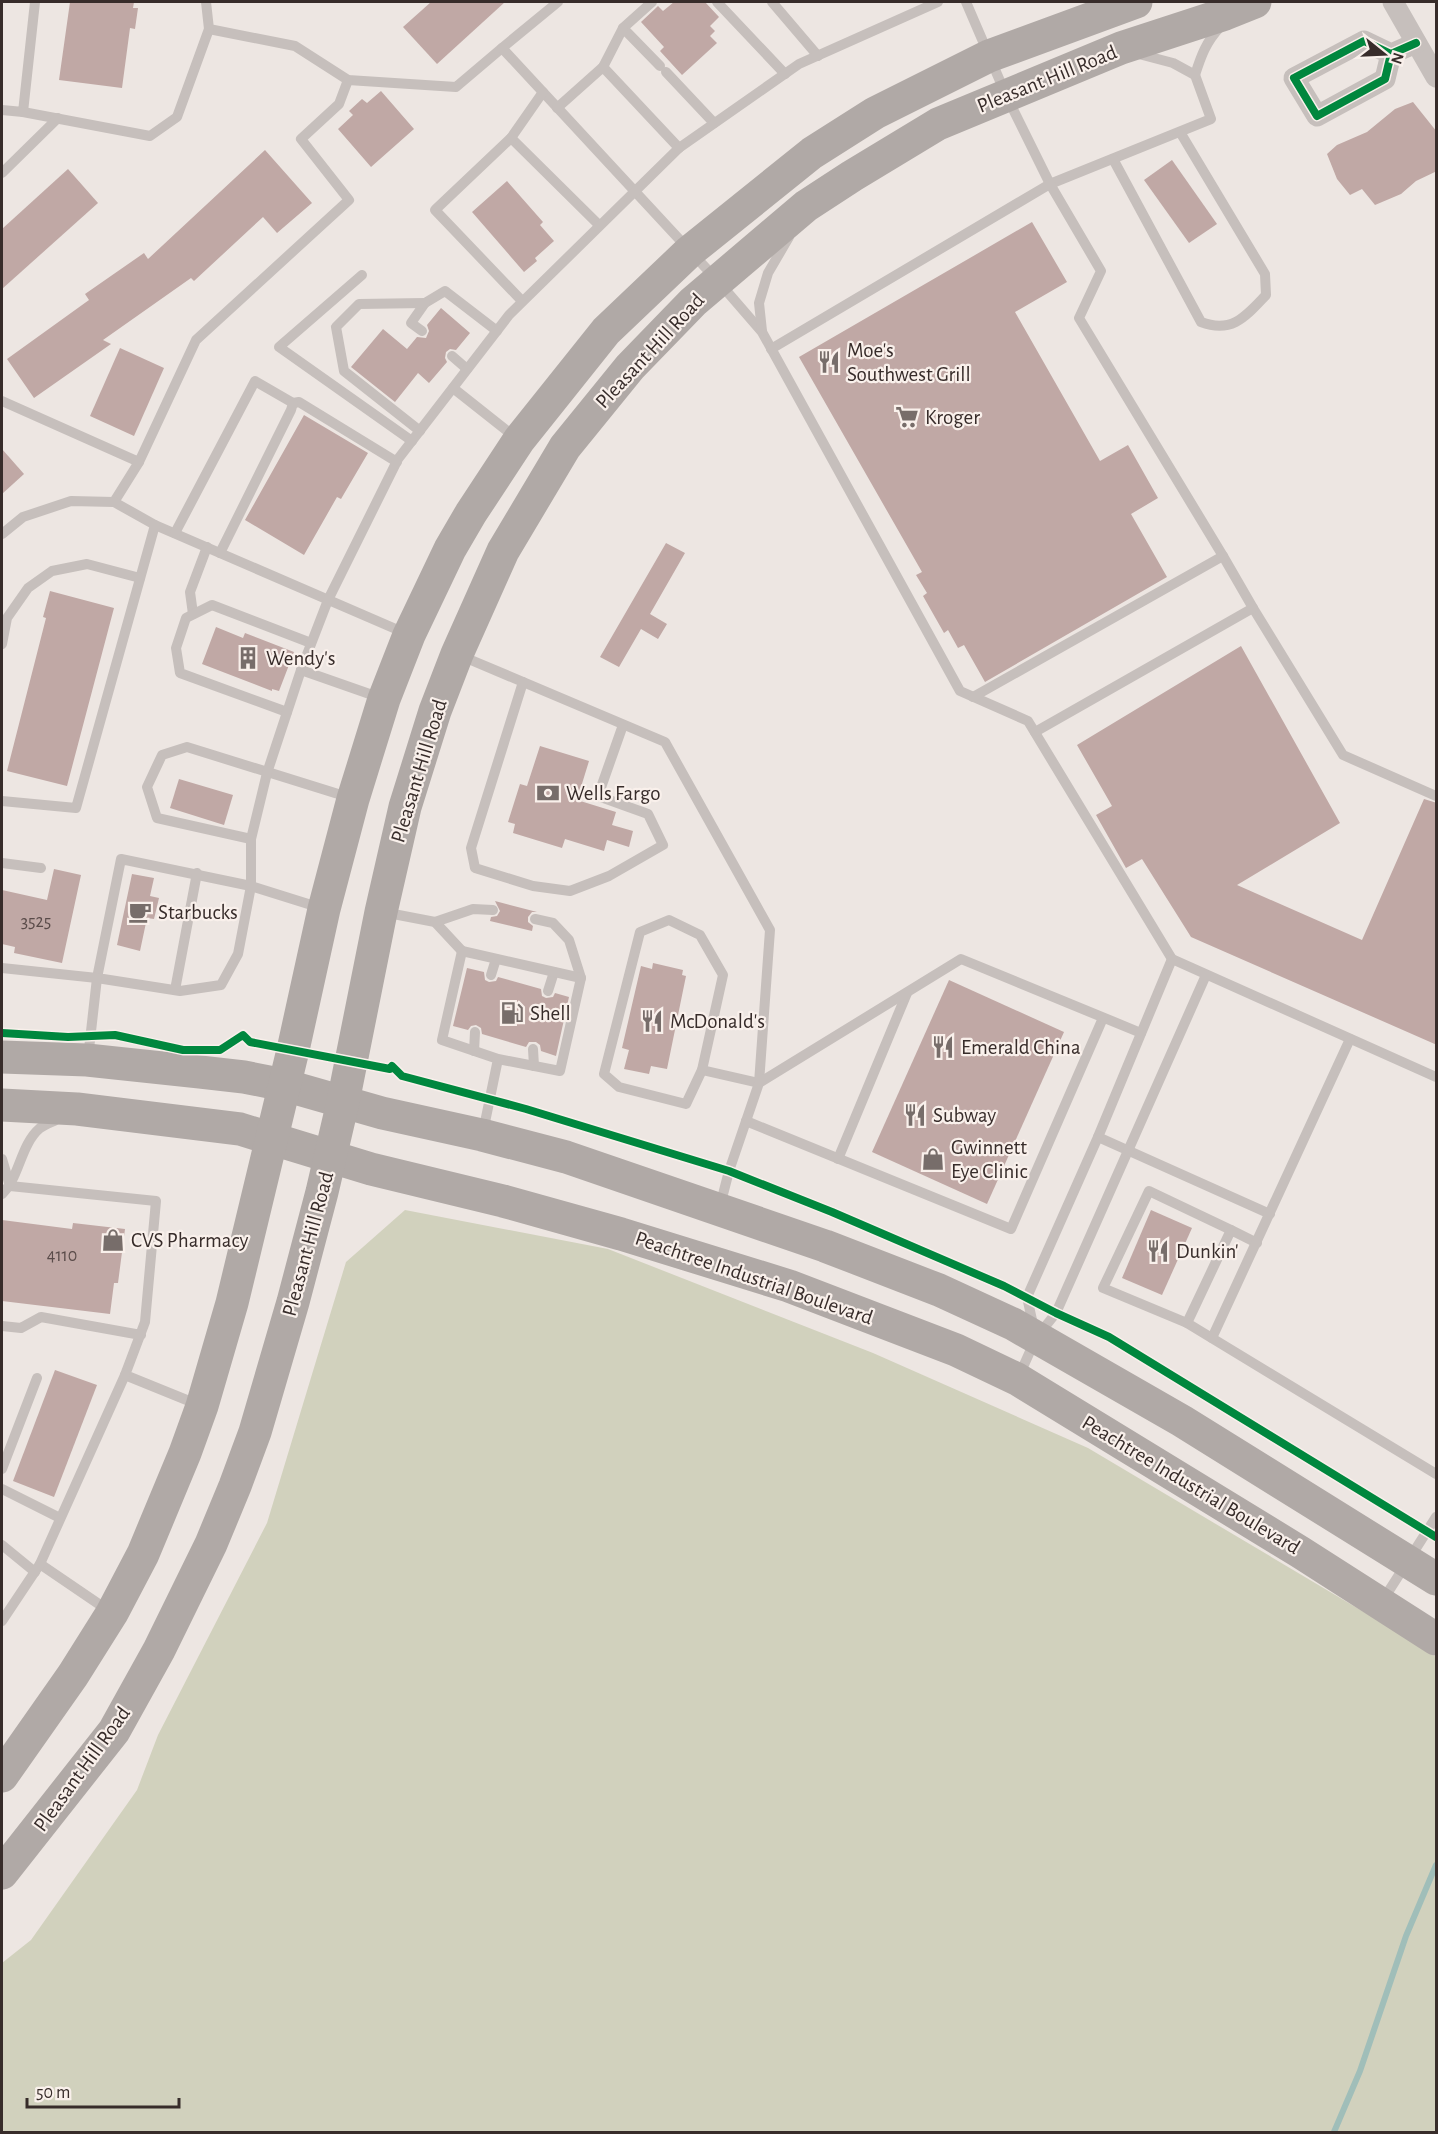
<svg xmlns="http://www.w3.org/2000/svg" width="1438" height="2134" viewBox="0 0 1438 2134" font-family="'Alegreya Sans',sans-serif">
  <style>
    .green { fill: #d1d1bd }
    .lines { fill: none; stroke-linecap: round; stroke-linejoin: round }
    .stream { stroke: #a0beb9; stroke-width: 6 }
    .building { fill: #c0a8a5 }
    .service { stroke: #c6bfbc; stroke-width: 10 }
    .minor { stroke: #c6bfbc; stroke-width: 21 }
    .trunk { stroke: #b0a9a6; stroke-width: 33 }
    .cycleway-casing { stroke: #f9f0eb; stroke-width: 11 }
    .cycleway { stroke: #00873e; stroke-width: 8 }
    .labels { text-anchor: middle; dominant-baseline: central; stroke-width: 4.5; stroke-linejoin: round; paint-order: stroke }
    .number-label { font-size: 18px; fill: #594b49 }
    .street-label { font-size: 21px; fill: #372c2a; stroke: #f9f0eb }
    .poi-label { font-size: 21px; fill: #372c2a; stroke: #f9f0eb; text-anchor: start }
  </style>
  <rect width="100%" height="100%" fill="#ede6e2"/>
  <polygon class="green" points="405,1210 608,1249 873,1353 1088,1448 1411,1640 1436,1657 1436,2132 2,2132 2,1963 31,1940 137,1790 158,1735 267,1523 346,1262"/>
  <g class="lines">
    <polyline class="stream" points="1334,2132 1360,2071 1406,1936 1436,1865"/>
  </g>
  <g class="building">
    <polygon points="70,2 134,2 133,8 138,8 135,29 130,28 122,88 59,80"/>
    <polygon points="431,2 505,2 437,64 403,27"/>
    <polygon points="674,2 705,2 719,17 710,26 715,31 710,36 717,43 682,75 660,51 664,47 641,22 658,6 663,11"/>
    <polygon points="381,91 414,129 371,167 338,129 353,115 349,111 362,99 367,103"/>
    <polygon points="1413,102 1437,132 1437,171 1416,181 1401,194 1375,205 1362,189 1350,195 1337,179 1327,154 1337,145 1367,132 1395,109"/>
    <polygon points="265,150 312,203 277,233 263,217 194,281 191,278 103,340 111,344 34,398 7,359 89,300 85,294 144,253 148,259"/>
    <polygon points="1172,160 1217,224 1189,243 1144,180"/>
    <polygon points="68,169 98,203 2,289 2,229"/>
    <polygon points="507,181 543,222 540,225 554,241 535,258 537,261 524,272 472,212"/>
    <polygon points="1032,222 1067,282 1015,312 1100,461 1128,445 1158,498 1131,514 1167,577 985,682 964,645 958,648 948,630 944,633 923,596 927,593 916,575 922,572 799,357"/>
    <polygon points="441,308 470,333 456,350 450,349 446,352 445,358 447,362 429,383 418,373 395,402 351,367 383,329 407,349 417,337 426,338 429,331 427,325"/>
    <polygon points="120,348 164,368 134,436 90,416"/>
    <polygon points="304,415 368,453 341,499 337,497 304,555 245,520"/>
    <polygon points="2,449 24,474 2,494"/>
    <polygon points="666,543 685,553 650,614 667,624 658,639 641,629 619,667 600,657"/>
    <polygon points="50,591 114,608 67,786 7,771 46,618 43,617"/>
    <polygon points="216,627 243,638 245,633 294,652 279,691 272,689 272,691 202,664"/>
    <polygon points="1241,646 1340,823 1237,885 1362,940 1424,799 1437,803 1437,1045 1191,937 1142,859 1126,868 1096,815 1112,806 1077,745"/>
    <polygon points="540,746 589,761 577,800 616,812 612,825 633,831 629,847 607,840 604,851 565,839 562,848 513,833 515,824 508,822 520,784 527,786"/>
    <polygon points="179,779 233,795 224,825 170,808"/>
    <polygon points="54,869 81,875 62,963 14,953 15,947 2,944 2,890 47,900"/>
    <polygon points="132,874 154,878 150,896 159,898 154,919 147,918 140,951 117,945"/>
    <polygon points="495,901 537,912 532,912 528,917 528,922 533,926 532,931 490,921 491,917 497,916 500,911"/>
    <polygon points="653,963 683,970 682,975 686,976 667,1069 651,1066 649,1074 624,1069 629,1050 622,1048 641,966 652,969"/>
    <polygon points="467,968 484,972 485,980 489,982 496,981 498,977 541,989 542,996 546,998 553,997 555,993 569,997 556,1056 541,1051 540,1045 536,1042 529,1042 526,1047 482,1034 481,1028 476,1025 471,1026 468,1030 453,1026"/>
    <polygon points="949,980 1064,1032 987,1204 872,1152"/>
    <polygon points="1151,1210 1192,1228 1162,1295 1122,1278"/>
    <polygon points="2,1220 72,1229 73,1223 125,1229 118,1283 114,1283 110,1314 2,1301"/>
    <polygon points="55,1370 97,1385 54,1497 13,1481"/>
  </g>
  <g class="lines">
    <g class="service">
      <polyline points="206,2 209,29 295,46 348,80 456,87 502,48"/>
      <polyline points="558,2 502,48 717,280 762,332 960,691 1028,721 1172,959 1436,1077"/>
      <polyline points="652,2 623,28 660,66"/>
      <polyline points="717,2 785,74"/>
      <polyline points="772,2 818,56"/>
      <polyline points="966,2 1006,95 1050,184 1211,119 1195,75"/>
      <path d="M1135,53L1173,63L1195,75C1201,56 1206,42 1220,27"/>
      <polyline points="603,67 623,28"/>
      <polyline points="666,72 714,123"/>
      <polyline points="557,108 603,67 679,148"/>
      <polyline points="2,110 23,112 35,2"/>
      <polyline points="23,112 150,136 177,117 209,29"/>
      <polyline points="511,138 599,225"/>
      <path d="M1113,159L1201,322C1232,334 1246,316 1266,295L1265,274L1180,132"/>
      <polyline points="2,173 58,118"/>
      <polyline points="362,275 279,347 412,441"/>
      <polyline points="522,301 435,210 511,138 543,92"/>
      <polyline points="422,331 411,323 425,303 445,291 497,331"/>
      <polyline points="762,331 759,303 768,273 789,237"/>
      <polyline points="771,349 1050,184 1101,271 1079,318 1223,556"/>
      <polyline points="452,356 467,369"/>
      <polyline points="453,388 516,438"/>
      <polyline points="2,401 139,462 196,340 349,200 301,139 339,104 348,80"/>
      <polyline points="293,403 299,402 397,462"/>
      <polyline points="420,431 344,371 336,327 359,304 425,303"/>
      <polyline points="114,502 139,462"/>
      <polyline points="155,525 405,633"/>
      <polyline points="175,533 255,381 293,403 291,410 220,553"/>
      <polyline points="2,534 23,517 71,501 114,502 155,525 76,808 2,801"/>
      <polyline points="1253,608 1343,755 1436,796"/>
      <polyline points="193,614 190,592 207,547"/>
      <polyline points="2,644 7,618 28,588 52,571 87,564 140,578"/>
      <polyline points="459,655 665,742 770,930 759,1083 702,1070"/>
      <polyline points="301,670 381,698"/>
      <polyline points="523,682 471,848 475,868 533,886 570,891 609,876 663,845 648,814 598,796 623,725"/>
      <polyline points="973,697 1223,556 1253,608 1035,732"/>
      <polyline points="287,712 180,673 176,648 186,618 212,605 311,643"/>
      <polyline points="251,839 157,818 147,787 162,755 187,747 351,798"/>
      <polygon points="121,859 251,886 238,954 221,985 180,991 97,978"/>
      <polyline points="2,863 41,868"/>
      <polyline points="321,908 251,886 251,839 267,773 301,670 328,600 398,459 509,315 679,148 799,64 938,2"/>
      <polyline points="383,912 435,922 462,951"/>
      <polyline points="535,919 553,923 569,940 581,978"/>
      <polygon points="669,920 700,935 723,975 702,1070 686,1104 619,1087 604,1074 640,932"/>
      <polyline points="435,922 473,909 493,910"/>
      <polyline points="2,968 97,978 88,1058"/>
      <polyline points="491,975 496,959"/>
      <polyline points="175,990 197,873"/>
      <polyline points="548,991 554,972"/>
      <polyline points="533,1049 534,1066"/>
      <polyline points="474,1051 475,1032"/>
      <polyline points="746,1121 1011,1229 1103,1018"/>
      <polyline points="483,1132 498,1059 560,1071 581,978 462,951 442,1040 498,1059"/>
      <polyline points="1098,1137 1270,1214"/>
      <polyline points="2,1159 10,1186"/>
      <polyline points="838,1159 907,993"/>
      <polyline points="10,1186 156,1201 145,1322 125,1375 199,1405"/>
      <path d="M2,1194C20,1177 20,1145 40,1128C46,1124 55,1121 61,1117"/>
      <polyline points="720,1206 729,1171 759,1083 961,959 1141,1033"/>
      <polyline points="1257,1243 1231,1230 1187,1323 1436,1474"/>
      <polyline points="1187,1323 1103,1288 1149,1191 1231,1230"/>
      <polyline points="2,1326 21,1328 41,1317 141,1335"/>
      <polyline points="1034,1329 1027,1297 1098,1137 1172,959"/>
      <polyline points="1212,1338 1350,1039"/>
      <polyline points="1019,1376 1036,1338 1056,1313 1206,975"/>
      <polyline points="2,1469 37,1378"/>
      <polyline points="2,1489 60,1518"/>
      <polyline points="2,1545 35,1572"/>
      <polyline points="40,1564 109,1611"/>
      <polyline points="1383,1600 1436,1517"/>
      <polyline points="2,1621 40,1564 125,1375"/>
    </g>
    <g class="minor">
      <polyline points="1393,2 1436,77"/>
      <polyline points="1391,54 1385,79 1317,116 1294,78 1364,41 1391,54 1416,43"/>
    </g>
    <g class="trunk">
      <polyline points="2,1057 87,1060 200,1072 244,1077 284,1085 382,1113 482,1135 566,1157 825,1246 939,1290 1013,1324 1182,1421 1436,1579"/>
      <polyline points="2,1105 77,1109 240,1129 371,1169 503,1201 621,1234 789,1286 956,1350 1017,1379 1300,1552 1436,1639"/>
      <polyline points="2,1776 73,1675 112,1613 143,1554 185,1453 202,1406 232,1303 293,1050 324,909 353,799 384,699 409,635 450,549 471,513 519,440 606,331 690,251 812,153 875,113 989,56 1136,2"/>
      <polyline points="2,1873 114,1731 159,1650 211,1544 235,1486 255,1432 293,1302 322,1192 343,1102 381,912 405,807 435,711 457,654 503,551 565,447 630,367 693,302 806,206 852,176 938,124 1121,48 1225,14 1255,2"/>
    </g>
    <g class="cycleway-casing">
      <g id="cycleway">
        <polyline points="1391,54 1385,79 1317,116 1294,78 1364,41 1391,54 1416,43"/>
        <polyline points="2,1033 68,1037 115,1035 183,1050 220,1050 243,1035 250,1042 390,1069 392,1066 402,1076 526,1109 729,1171 832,1212 1004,1286 1056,1313 1109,1337 1436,1537"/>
      </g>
    </g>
    <use href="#cycleway" class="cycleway"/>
  </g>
  <defs>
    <g id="restaurant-bare" transform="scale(1.8)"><path d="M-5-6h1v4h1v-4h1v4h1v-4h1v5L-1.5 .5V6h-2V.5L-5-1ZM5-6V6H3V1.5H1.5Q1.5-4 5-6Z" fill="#776d6a" stroke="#f9f0eb" stroke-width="2.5" paint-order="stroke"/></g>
    <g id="supermarket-bare" transform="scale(1.8)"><path d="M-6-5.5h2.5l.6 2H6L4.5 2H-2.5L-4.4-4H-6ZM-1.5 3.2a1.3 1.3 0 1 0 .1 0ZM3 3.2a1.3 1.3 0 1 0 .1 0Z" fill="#776d6a" stroke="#f9f0eb" stroke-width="2.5" paint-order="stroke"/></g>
    <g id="building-bare" transform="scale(1.8)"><path d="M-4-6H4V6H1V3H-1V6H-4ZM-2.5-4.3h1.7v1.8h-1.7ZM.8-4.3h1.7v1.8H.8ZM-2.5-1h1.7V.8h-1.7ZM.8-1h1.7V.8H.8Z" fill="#776d6a" stroke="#f9f0eb" stroke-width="2.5" paint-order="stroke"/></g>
    <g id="bank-bare" transform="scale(1.8)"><path d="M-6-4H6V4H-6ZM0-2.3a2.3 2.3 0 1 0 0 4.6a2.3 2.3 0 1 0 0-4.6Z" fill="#776d6a" stroke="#f9f0eb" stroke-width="2.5" paint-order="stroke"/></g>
    <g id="cafe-bare" transform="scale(1.8)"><path d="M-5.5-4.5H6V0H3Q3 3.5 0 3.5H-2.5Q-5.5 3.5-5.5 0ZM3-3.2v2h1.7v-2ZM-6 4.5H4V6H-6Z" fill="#776d6a" stroke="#f9f0eb" stroke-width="2.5" paint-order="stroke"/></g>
    <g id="fuel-bare" transform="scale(1.8)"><path d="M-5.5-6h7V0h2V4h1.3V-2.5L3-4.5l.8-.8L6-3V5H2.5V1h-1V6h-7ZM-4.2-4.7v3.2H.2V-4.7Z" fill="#776d6a" stroke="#f9f0eb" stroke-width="2.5" paint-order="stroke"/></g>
    <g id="shop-bare" transform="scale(1.8)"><path d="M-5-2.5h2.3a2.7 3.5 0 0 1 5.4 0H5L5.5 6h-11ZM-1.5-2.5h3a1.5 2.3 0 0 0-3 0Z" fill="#776d6a" stroke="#f9f0eb" stroke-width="2.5" paint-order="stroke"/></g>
  </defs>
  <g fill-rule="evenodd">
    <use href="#restaurant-bare" x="829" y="362"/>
    <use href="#supermarket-bare" x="907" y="417"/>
    <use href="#building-bare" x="248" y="658"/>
    <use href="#bank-bare" x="548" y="793"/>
    <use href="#cafe-bare" x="140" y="912"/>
    <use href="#fuel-bare" x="512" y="1013"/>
    <use href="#restaurant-bare" x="652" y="1021"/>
    <use href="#restaurant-bare" x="943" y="1047"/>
    <use href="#restaurant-bare" x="915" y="1115"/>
    <use href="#shop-bare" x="933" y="1159"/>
    <use href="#shop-bare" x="113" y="1240"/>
    <use href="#restaurant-bare" x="1158" y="1251"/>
  </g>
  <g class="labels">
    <g class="number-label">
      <text x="36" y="922">3525</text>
      <text x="62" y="1256">4110</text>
    </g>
    <g class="street-label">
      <text transform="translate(1047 79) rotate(-22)">Pleasant Hill Road</text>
      <text transform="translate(650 351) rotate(-47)">Pleasant Hill Road</text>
      <text transform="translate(419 771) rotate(-73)">Pleasant Hill Road</text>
      <text transform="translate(308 1244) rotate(-75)">Pleasant Hill Road</text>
      <text transform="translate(754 1278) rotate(19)">Peachtree Industrial Boulevard</text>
      <text transform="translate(1191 1485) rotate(31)">Peachtree Industrial Boulevard</text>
      <text transform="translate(82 1769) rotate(-54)">Pleasant Hill Road</text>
    </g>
    <g class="poi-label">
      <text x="847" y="350">Moe's<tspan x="847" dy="24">Southwest Grill</tspan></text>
      <text x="925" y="417">Kroger</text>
      <text x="266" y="658">Wendy's</text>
      <text x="566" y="793">Wells Fargo</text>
      <text x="158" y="912">Starbucks</text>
      <text x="530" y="1013">Shell</text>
      <text x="670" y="1021">McDonald's</text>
      <text x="961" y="1047">Emerald China</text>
      <text x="933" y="1115">Subway</text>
      <text x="951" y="1147">Gwinnett<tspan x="951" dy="24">Eye Clinic</tspan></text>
      <text x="131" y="1240">CVS Pharmacy</text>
      <text x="1176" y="1251">Dunkin'</text>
    </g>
  </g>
  <rect width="1438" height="2134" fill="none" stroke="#372c2a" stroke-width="6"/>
  <g transform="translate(1384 54) rotate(108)" stroke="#f9f0eb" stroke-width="4.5" paint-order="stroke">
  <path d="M0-4.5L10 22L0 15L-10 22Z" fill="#372c2a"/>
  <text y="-9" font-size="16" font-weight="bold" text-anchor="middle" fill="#372c2a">N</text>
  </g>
  <path d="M27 2098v9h152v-9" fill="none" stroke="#372c2a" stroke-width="3"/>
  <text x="36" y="2098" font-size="18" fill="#372c2a" stroke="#f9f0eb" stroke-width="4.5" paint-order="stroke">50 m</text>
</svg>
